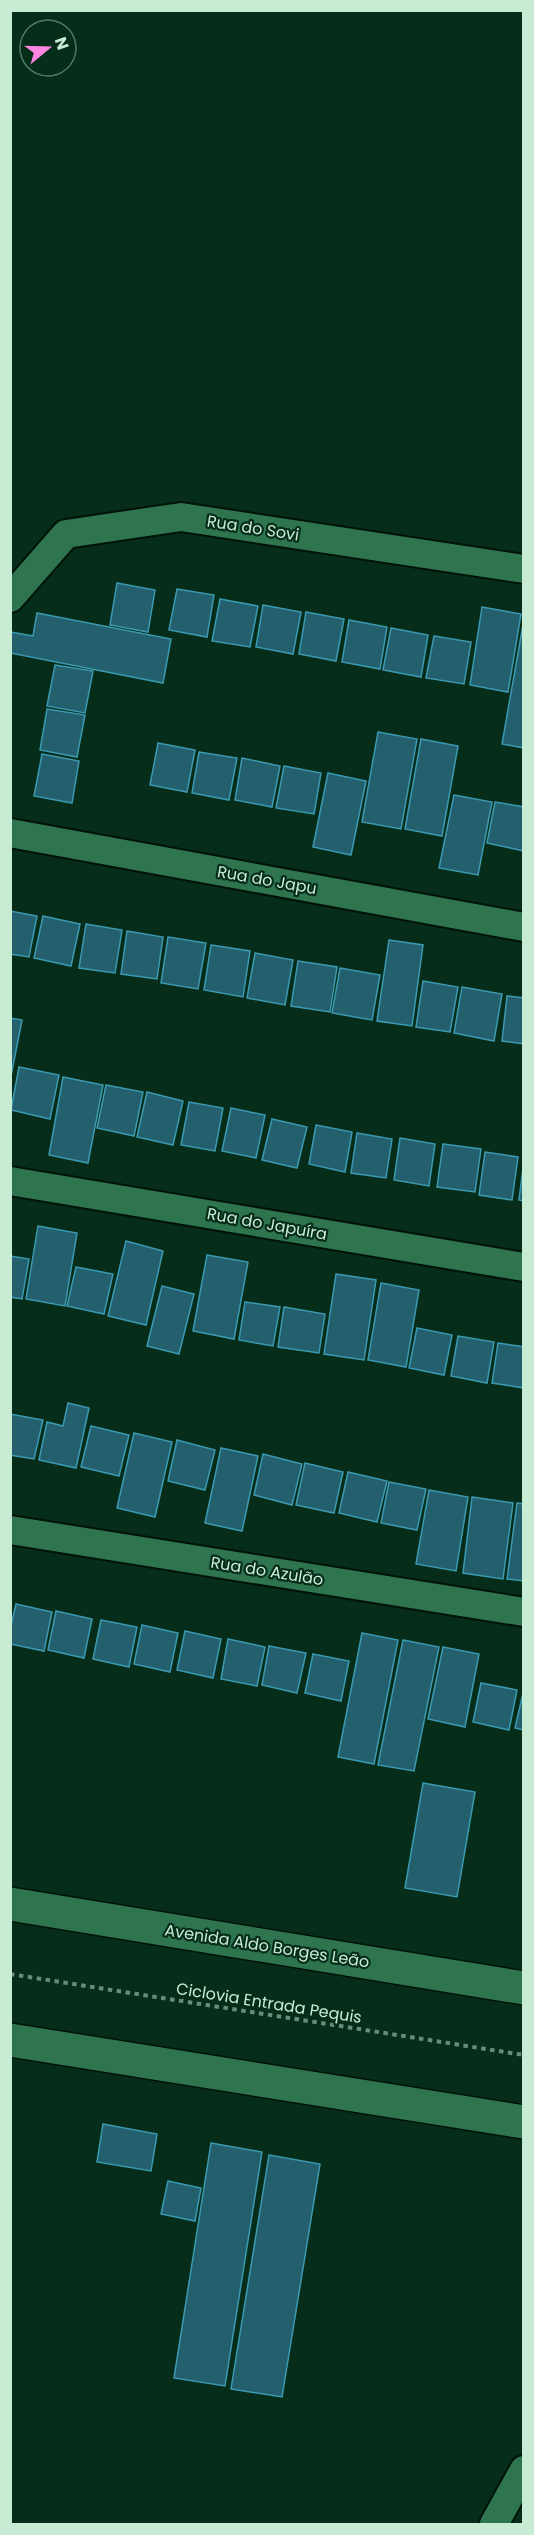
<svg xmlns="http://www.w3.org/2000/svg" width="534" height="2535" viewBox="0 0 534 2535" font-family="Poppins,sans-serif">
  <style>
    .building { fill: #245f6d; stroke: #3b9ab1; stroke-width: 1.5 }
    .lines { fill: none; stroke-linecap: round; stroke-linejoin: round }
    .minor-casing { stroke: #011308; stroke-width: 32 }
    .tertiary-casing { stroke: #011308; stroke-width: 36 }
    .path { stroke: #678c77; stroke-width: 4; stroke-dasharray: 4.5 4.5; stroke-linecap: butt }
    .minor { stroke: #2e754f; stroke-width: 28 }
    .tertiary { stroke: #2e754f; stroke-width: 33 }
    .labels { text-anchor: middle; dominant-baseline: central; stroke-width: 4.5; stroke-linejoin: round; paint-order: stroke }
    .street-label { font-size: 16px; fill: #c8ebd4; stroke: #062d1a }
  </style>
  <rect width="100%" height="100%" fill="#062d1a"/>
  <g class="building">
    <polygon points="117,583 155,590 148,632 110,625"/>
    <polygon points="177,589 214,595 207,637 169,630"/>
    <polygon points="220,599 258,606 250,647 212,641"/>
    <polygon points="263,605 301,612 293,654 256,647"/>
    <polygon points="482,607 521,614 508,692 470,685"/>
    <polygon points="306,612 344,619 336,661 299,654"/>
    <polygon points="37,613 171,639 163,683 10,653 10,632 33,636"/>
    <polygon points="524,619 524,748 502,744"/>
    <polygon points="349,620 387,627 380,669 342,662"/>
    <polygon points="391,628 428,635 421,677 383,670"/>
    <polygon points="434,636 471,642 464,684 426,678"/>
    <polygon points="55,665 93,671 85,713 47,706"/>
    <polygon points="47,709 85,715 77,757 40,750"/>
    <polygon points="378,732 417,739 401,829 362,822"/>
    <polygon points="421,739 458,746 442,836 405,829"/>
    <polygon points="158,743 195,750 187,792 150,785"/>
    <polygon points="199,752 237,758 229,800 192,793"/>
    <polygon points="42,754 79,761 72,803 34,796"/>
    <polygon points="242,758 280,766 272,807 235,800"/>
    <polygon points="284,766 321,773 314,814 276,808"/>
    <polygon points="328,773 366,781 351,855 313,847"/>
    <polygon points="454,795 492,802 478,875 439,868"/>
    <polygon points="495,802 524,807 524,851 487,843"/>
    <polygon points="10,911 37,916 29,957 10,954"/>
    <polygon points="43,916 80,924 71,966 34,958"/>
    <polygon points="86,924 122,930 115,973 79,968"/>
    <polygon points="127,931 163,937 157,979 121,974"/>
    <polygon points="168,937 206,943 198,989 161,983"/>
    <polygon points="389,940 423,945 412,1026 377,1021"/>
    <polygon points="211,945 250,951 243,997 204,990"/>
    <polygon points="255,953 293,960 285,1005 247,998"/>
    <polygon points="298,961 337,967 330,1012 291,1006"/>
    <polygon points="340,968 380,975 372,1020 332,1013"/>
    <polygon points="423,981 458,987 450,1032 416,1027"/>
    <polygon points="462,987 502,994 494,1041 454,1033"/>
    <polygon points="507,996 524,998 524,1044 502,1041"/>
    <polygon points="10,1018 22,1020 10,1081"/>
    <polygon points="19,1067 59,1075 50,1119 11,1110"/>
    <polygon points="63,1077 103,1085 88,1163 49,1155"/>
    <polygon points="106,1085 143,1092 134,1136 97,1128"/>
    <polygon points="147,1092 183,1101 173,1145 137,1137"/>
    <polygon points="189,1102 223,1108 215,1151 181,1145"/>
    <polygon points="231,1108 265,1115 256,1158 222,1151"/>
    <polygon points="272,1119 307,1127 297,1168 262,1160"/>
    <polygon points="316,1125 352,1132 345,1172 309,1164"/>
    <polygon points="357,1133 392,1139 386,1178 351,1173"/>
    <polygon points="400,1138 435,1144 429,1186 394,1180"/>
    <polygon points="443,1144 481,1149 475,1192 437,1187"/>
    <polygon points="485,1152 518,1157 512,1200 479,1195"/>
    <polygon points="524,1160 524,1201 519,1200"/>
    <polygon points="38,1226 77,1233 65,1306 26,1299"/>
    <polygon points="126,1241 163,1251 146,1325 108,1316"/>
    <polygon points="207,1255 248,1262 234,1339 193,1331"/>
    <polygon points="10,1256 29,1259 22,1299 10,1297"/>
    <polygon points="76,1267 113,1274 104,1314 67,1306"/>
    <polygon points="336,1274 376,1280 364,1360 324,1354"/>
    <polygon points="381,1283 419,1290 406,1367 368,1360"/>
    <polygon points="162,1286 194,1294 179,1354 147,1346"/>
    <polygon points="245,1302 280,1307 273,1346 239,1340"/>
    <polygon points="284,1307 325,1314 319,1353 278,1347"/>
    <polygon points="417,1328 452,1335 444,1375 409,1368"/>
    <polygon points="458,1336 494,1342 487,1383 451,1376"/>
    <polygon points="498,1343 524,1347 524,1388 492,1383"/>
    <polygon points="68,1403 89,1408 76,1468 39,1460 47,1422 63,1426"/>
    <polygon points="10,1414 43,1420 34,1459 10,1455"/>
    <polygon points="91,1426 129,1435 119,1476 81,1467"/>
    <polygon points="134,1433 172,1442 155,1517 117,1508"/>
    <polygon points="177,1440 215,1450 205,1490 168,1481"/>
    <polygon points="221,1448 258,1456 242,1531 205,1523"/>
    <polygon points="263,1454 302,1464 292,1505 254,1495"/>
    <polygon points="305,1463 343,1472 334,1513 296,1505"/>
    <polygon points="348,1472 387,1481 377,1522 339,1513"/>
    <polygon points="389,1482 426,1489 417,1530 381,1523"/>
    <polygon points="429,1490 468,1497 456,1571 416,1564"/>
    <polygon points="472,1497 513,1503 503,1579 463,1573"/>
    <polygon points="517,1503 524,1504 524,1581 507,1579"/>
    <polygon points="16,1604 52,1612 44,1651 10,1644 10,1630"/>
    <polygon points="56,1611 92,1619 84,1658 48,1650"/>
    <polygon points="101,1620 137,1627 129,1667 93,1659"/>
    <polygon points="142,1625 178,1633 170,1672 134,1664"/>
    <polygon points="185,1631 221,1639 213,1678 177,1670"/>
    <polygon points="362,1633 398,1640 374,1764 338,1757"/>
    <polygon points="228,1639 265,1647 257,1686 221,1679"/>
    <polygon points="403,1640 439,1647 414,1771 378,1765"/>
    <polygon points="269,1646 306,1653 297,1693 262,1685"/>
    <polygon points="443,1647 479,1654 465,1727 428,1719"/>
    <polygon points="313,1654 349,1661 341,1701 305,1693"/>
    <polygon points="481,1683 517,1690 509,1730 473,1722"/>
    <polygon points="524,1689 524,1730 515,1728"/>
    <polygon points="423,1783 475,1792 457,1897 405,1888"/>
    <polygon points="103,2124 157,2134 151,2171 97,2162"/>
    <polygon points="211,2143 262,2152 225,2386 174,2378"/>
    <polygon points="269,2155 320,2164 282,2397 231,2389"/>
    <polygon points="168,2181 201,2188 195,2221 161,2214"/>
  </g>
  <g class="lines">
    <g class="minor-casing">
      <g id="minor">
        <polyline points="10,598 66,534 181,517 524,569"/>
        <polyline points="10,833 524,927"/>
        <polyline points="10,1181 524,1267"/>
        <polyline points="10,1530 524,1612"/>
        <polyline points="494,2524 524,2470"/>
      </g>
    </g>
    <g class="tertiary-casing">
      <g id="tertiary">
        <polyline points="10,1904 524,1988"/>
        <polyline points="10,2040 524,2122"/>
      </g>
    </g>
    <polyline class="path" points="10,1974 524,2055"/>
    <use href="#minor" class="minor"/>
    <use href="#tertiary" class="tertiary"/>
  </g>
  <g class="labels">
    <g class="street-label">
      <text transform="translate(253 528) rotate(9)">Rua do Sovi</text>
      <text transform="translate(267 880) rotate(10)">Rua do Japu</text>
      <text transform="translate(267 1224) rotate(10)">Rua do Japuíra</text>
      <text transform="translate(267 1571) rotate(9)">Rua do Azulão</text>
      <text transform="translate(267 1946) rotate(9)">Avenida Aldo Borges Leão</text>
      <text transform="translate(269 2003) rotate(9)">Ciclovia Entrada Pequis</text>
    </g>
  </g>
  <rect width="534" height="2535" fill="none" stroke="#c8ebd4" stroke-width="24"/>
  <g transform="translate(48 48) rotate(71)"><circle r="28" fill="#062d1a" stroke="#547964" stroke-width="1.5"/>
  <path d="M0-4.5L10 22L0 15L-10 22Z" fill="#fe86e1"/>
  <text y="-9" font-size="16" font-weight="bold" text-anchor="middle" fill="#c8ebd4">N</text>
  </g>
</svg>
